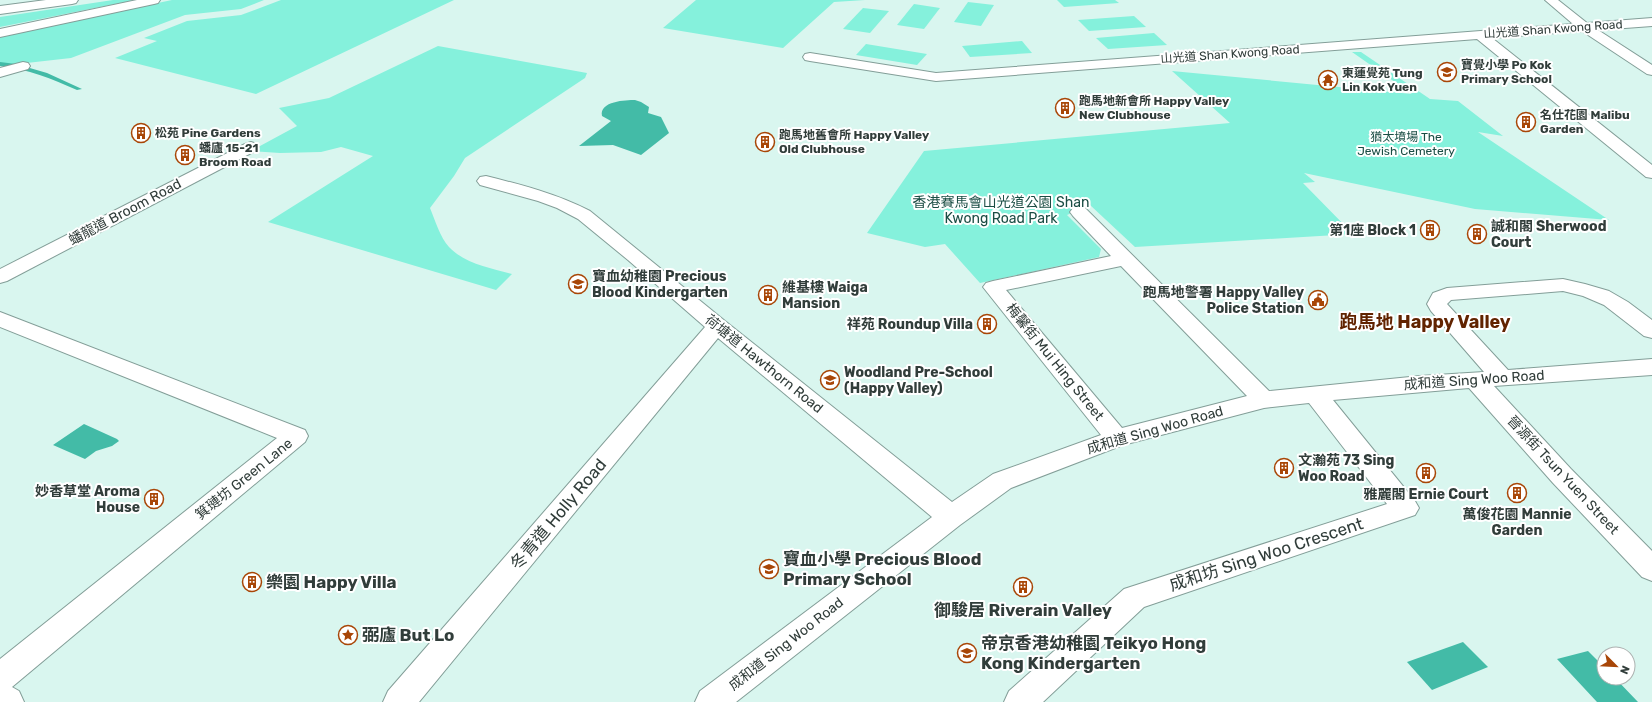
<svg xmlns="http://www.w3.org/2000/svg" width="1652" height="702" viewBox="0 0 1652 702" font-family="Rubik,'Noto Sans TC',sans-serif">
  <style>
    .green { fill: #85f1dc }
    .water { fill: #43bba7 }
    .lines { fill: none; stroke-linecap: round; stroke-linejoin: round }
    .stream { fill: #43bba7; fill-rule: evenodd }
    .minor-casing { stroke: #839e98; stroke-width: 2 }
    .major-casing { stroke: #839e98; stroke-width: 2 }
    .minor { fill: #fff; fill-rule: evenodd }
    .major { fill: #fff; fill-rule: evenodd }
    .labels { text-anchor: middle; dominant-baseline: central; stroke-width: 4; stroke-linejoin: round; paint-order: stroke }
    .far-street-label { font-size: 12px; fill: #313d3a; stroke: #fff }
    .far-poi-label { font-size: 12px; font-weight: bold; fill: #313d3a; stroke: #fff; text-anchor: start }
    .far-park-label { font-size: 12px; fill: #1a4d44; stroke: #fff }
    .park-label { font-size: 14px; fill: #1a4d44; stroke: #fff }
    .street-label { font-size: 14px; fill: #313d3a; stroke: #fff }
    .poi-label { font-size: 14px; font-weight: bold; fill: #313d3a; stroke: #fff; text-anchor: start }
    .near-street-label { font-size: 17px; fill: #313d3a; stroke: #fff }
    .near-poi-label { font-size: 17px; font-weight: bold; fill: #313d3a; stroke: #fff; text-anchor: start }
    .district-label { font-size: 18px; font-weight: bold; fill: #612300; stroke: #fff }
  </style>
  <rect width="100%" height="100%" fill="#d9f6ef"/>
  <g class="green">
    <polygon points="113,0 135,0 0,27 0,17"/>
    <polygon points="172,0 264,0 241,9 185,15 71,58 0,66 0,36"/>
    <polygon points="281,0 454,0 256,94 115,58 157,41 144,38 187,21 241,15"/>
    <polygon points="696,0 865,0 834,2 783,48 663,28"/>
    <polygon points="1057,0 1115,0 1119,3 1064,7"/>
    <polygon points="968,2 994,5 981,26 954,22"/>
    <polygon points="914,4 940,8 924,29 897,25"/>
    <polygon points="863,8 889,11 870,33 843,29"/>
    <polygon points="1134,16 1146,27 1089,31 1078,20"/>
    <polygon points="1154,33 1167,45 1108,49 1096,38"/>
    <polygon points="1022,41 1032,53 970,57 962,46"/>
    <polygon points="866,44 927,54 917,65 856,55"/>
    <path d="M438,46L587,73L585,78L465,158L454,176L430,208C435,220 440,237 449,247C465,264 491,268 512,274L496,290L268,222L373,156L341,147L321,152L280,153L251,151L297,126L279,108L329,98Z"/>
    <polygon points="1352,52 1361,52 1430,99 1458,101 1503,136 1478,132 1609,220 1475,209 1304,173 1315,182 1303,183 1353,234 1135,247 1090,205 1067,215 1101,249 1099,257 980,283 945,244 925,247 867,233 924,151 1230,123 1172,71 1412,94"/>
  </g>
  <g class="water">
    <path d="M635,100L641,102L649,107L648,113L661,117L669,133L641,155L613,145L579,146L611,121L602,116C599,101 626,100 635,100Z"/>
    <polygon points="84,424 117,439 119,441 112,446 96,451 85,459 53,445"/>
    <polygon points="1463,642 1488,667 1432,690 1407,662"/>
    <polygon points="1588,651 1604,667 1604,678 1615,678 1638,702 1597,702 1557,659"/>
  </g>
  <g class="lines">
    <path class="stream" d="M0,62L16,64L47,73L82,89L77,90C52,79 28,69 0,66Z"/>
    <g class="minor-casing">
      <g id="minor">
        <polygon points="1545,0 1558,0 1587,23 1652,18 1652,26 1598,30 1652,65 1652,75 1647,74 1582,31 1492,38 1652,165 1652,178 1646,177 1477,39 936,81 810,61 805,60 803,57 805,54 810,53 936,73 1573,24"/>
        <polygon points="23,62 28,63 30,66 28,69 0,77 0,68"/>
        <polygon points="251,142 257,144 259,147 257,150 7,281 0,283 0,269 245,144"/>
        <path d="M486,176C522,185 557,194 590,211L725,321L952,502L993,474L1101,435L983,287L986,283L993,281L1111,256L1073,216L1070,212L1073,208L1079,207L1085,208L1269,391L1420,376L1484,372L1431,311L1427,304L1433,293L1447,288L1563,279L1585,284L1609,291L1628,302L1652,320V338L1644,336L1604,305L1583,296L1563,291L1451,300L1447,304L1508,370L1652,359V375L1494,386L1571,469L1652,551V581L1642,577L1553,483L1469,388L1333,400L1415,501L1419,508L1415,515L1144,607L1043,702H1004L1009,691L1124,589L1387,504L1309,403L1264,408L1123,445L1011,488L960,525L736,702H695L700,691L932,517L718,338L419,702H383L388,691L705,327L628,260L578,219L557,208L538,201L480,185L477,181L480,177ZM1121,266L1247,396L1122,428L1006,290Z"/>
        <polygon points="0,312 305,430 308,436 305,442 12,687 19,691 24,702 0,702 0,659 277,438 0,327"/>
      </g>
    </g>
    <g class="major-casing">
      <g id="major">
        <polygon points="46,0 78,0 76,3 72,4 0,14 0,6"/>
        <polygon points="137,0 160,0 158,3 154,4 0,37 0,29"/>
      </g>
    </g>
    <use href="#minor" class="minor"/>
    <use href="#major" class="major"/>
  </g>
  <defs>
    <g id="school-ring" transform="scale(1)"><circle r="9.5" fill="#fff" stroke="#a84607" stroke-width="1.5"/><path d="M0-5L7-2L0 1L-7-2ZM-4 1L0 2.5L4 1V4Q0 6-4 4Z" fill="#a84607"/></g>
    <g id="temple-ring" transform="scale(1)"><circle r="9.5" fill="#fff" stroke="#a84607" stroke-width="1.5"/><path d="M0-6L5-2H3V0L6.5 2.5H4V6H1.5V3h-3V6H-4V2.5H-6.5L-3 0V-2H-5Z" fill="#a84607"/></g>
    <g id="building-ring" transform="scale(1)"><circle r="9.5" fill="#fff" stroke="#a84607" stroke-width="1.5"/><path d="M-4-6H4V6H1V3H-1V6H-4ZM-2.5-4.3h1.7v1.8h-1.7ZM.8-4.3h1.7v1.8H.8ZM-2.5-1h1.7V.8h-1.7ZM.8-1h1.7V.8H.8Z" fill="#a84607"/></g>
    <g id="civic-ring" transform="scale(1)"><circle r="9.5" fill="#fff" stroke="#a84607" stroke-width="1.5"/><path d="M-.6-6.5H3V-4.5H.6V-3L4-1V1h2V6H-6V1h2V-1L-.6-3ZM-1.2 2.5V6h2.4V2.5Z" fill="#a84607"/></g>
    <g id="sight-ring" transform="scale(1)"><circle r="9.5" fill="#fff" stroke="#a84607" stroke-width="1.5"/><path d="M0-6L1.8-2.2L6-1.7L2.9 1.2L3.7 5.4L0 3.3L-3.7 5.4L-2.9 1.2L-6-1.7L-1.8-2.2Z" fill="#a84607"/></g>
  </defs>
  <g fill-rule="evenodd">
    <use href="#school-ring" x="1447" y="72"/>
    <use href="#temple-ring" x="1328" y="80"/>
    <use href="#building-ring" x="1065" y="108"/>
    <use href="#building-ring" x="1526" y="122"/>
    <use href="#building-ring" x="141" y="133"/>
    <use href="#building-ring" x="765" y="142"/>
    <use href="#building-ring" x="185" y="155"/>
    <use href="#building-ring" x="1430" y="230"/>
    <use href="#building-ring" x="1477" y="234"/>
    <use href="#school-ring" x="578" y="284"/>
    <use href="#building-ring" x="768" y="295"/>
    <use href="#civic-ring" x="1318" y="300"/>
    <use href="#building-ring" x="987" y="324"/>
    <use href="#school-ring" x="830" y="380"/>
    <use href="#building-ring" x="1284" y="468"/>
    <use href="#building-ring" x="1426" y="473"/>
    <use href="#building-ring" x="1517" y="493"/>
    <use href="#building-ring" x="154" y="499"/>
    <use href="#school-ring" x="769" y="569"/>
    <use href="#building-ring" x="252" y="582"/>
    <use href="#building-ring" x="1023" y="587"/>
    <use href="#sight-ring" x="348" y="635"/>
    <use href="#school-ring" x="967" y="653"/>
  </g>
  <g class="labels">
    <g class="far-street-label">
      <text transform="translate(1553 29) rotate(-4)">山光道 Shan Kwong Road</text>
      <text transform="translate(1230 54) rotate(-4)">山光道 Shan Kwong Road</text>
    </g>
    <g class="far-poi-label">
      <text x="1461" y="65">寶覺小學 Po Kok<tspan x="1461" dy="14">Primary School</tspan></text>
      <text x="1342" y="73">東蓮覺苑 Tung<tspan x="1342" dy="14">Lin Kok Yuen</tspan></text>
      <text x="1079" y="101">跑馬地新會所 Happy Valley<tspan x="1079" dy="14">New Clubhouse</tspan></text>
      <text x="1540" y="115">名仕花園 Malibu<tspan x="1540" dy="14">Garden</tspan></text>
      <text x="155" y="133">松苑 Pine Gardens</text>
      <text x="779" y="135">跑馬地舊會所 Happy Valley<tspan x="779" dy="14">Old Clubhouse</tspan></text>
      <text x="199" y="148">蟠廬 15-21<tspan x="199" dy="14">Broom Road</tspan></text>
    </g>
    <g class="far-park-label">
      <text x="1406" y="137">猶太墳場 The<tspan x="1406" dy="14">Jewish Cemetery</tspan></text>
    </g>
    <g class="park-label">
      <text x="1001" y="202">香港賽馬會山光道公園 Shan<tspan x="1001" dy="16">Kwong Road Park</tspan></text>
    </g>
    <g class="street-label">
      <text transform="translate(125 212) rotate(-28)">蟠龍道 Broom Road</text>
      <text transform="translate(1055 362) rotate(51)">梅馨街 Mui Hing Street</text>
      <text transform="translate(764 364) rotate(39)">荷塘道 Hawthorn Road</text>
      <text transform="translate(1474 380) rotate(-4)">成和道 Sing Woo Road</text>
      <text transform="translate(1155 430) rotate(-16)">成和道 Sing Woo Road</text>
      <text transform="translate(1563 475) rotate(47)">晉源街 Tsun Yuen Street</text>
      <text transform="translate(244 479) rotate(-39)">箕璉坊 Green Lane</text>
      <text transform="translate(786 644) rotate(-38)">成和道 Sing Woo Road</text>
    </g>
    <g class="poi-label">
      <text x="1491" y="226">誠和閣 Sherwood<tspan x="1491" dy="16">Court</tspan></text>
      <text x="1416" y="230" text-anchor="end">第1座 Block 1</text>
      <text x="592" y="276">寶血幼稚園 Precious<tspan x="592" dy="16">Blood Kindergarten</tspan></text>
      <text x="782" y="287">維基樓 Waiga<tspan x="782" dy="16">Mansion</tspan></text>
      <text x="1304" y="292" text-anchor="end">跑馬地警署 Happy Valley<tspan x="1304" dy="16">Police Station</tspan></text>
      <text x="973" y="324" text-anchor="end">祥苑 Roundup Villa</text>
      <text x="844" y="372">Woodland Pre-School<tspan x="844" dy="16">(Happy Valley)</tspan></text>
      <text x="1298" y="460">文瀚苑 73 Sing<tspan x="1298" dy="16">Woo Road</tspan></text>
      <text x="140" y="491" text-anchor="end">妙香草堂 Aroma<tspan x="140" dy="16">House</tspan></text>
      <text x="1426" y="494" text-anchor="middle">雅麗閣 Ernie Court</text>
      <text x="1517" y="514" text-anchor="middle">萬俊花園 Mannie<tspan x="1517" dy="16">Garden</tspan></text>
    </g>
    <g class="near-street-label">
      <text transform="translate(558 514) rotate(-50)">冬青道 Holly Road</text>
      <text transform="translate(1266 554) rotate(-18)">成和坊 Sing Woo Crescent</text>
    </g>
    <g class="near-poi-label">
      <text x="783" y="559">寶血小學 Precious Blood<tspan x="783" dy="20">Primary School</tspan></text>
      <text x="266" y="582">樂園 Happy Villa</text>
      <text x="1023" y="610" text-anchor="middle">御駿居 Riverain Valley</text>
      <text x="362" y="635">弼廬 But Lo</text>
      <text x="981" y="643">帝京香港幼稚園 Teikyo Hong<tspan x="981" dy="20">Kong Kindergarten</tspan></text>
    </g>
    <g class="district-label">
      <text x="1425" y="322">跑馬地 Happy Valley</text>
    </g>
  </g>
  <g transform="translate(1616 666) rotate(114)"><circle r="19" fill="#ffffff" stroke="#adb1b0"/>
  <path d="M0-3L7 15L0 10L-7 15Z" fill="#a84607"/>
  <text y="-6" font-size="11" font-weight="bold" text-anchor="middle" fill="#313d3a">N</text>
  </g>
</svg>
